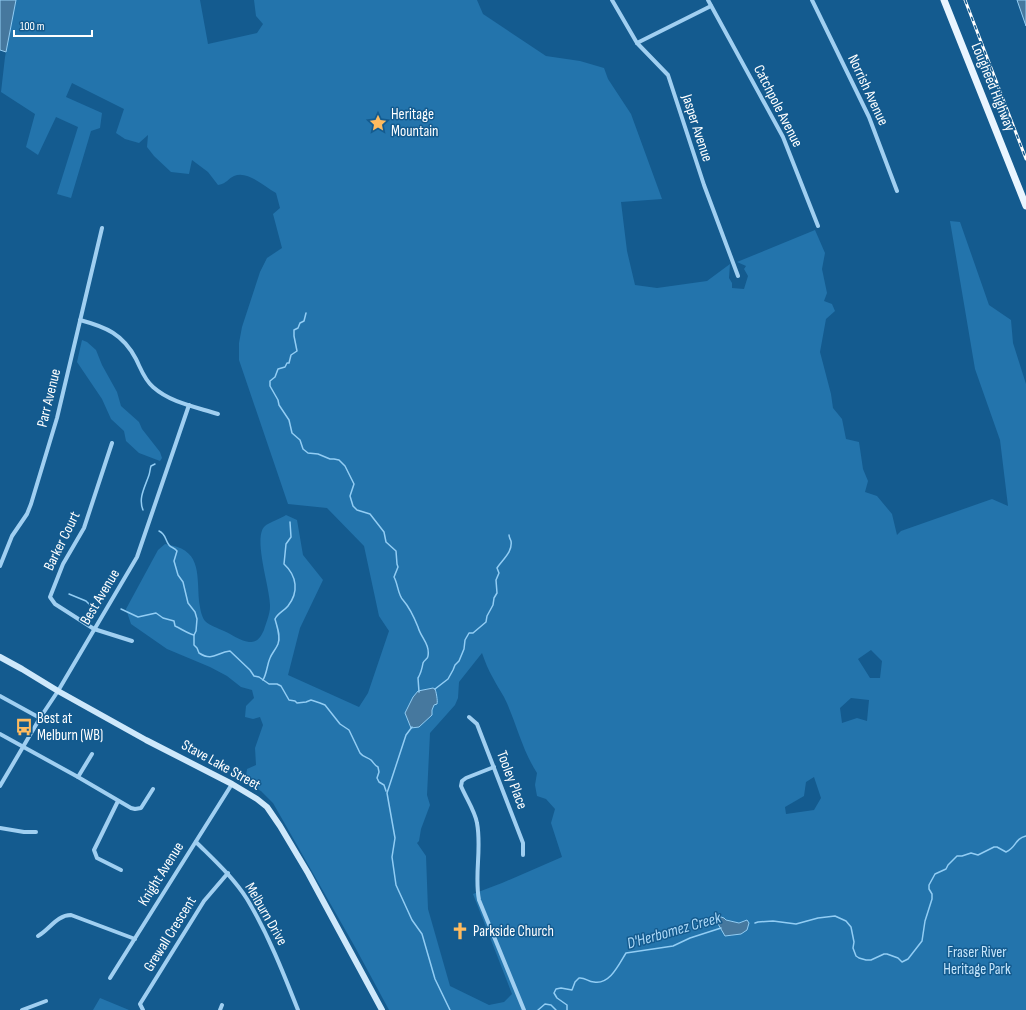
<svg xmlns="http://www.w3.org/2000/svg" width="1026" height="1010" viewBox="0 0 1026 1010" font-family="'Sofia Sans Condensed',sans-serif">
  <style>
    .green { fill: #2374ac; fill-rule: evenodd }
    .water { fill: #46789e; stroke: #92cdf4 }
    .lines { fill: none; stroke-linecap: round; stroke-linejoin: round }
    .stream { stroke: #92cdf4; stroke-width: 1.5 }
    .street { stroke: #a0cff1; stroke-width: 4 }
    .secondary { stroke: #cee8fb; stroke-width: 6 }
    .primary { stroke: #e9f5ff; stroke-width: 7 }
    .rail-casing { stroke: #fff; stroke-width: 3 }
    .rail { stroke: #145b8f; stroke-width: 1.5; stroke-dasharray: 4.5; stroke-linecap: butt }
    .labels { text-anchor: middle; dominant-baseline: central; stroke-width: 3; stroke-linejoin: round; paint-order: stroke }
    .street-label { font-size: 15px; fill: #fff; stroke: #145b8f }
    .poi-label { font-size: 15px; fill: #fff; stroke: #145b8f; text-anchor: start }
    .park-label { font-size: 15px; fill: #c6e6fc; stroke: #145b8f }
    .water-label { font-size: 16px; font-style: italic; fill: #acd9f8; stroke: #145b8f }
  </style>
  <rect width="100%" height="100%" fill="#145b8f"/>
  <g class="green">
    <path d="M16,0H200L208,44L257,33L263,24L256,16L254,0H477L483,14L546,56L580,61L604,68L608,79L631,114L662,199L621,202L627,251L635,285L657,288L707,281L730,264L729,278L732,283V288L744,289L748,276L744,269L746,266L737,262L815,230L825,253L822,269L827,293L824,301L832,304L835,311L826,319L820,352L831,394L833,408L842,419L846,439L859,442L863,469L868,481L865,492L877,496L892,514L897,535L901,531L992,499L1008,506L1000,440L975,369L950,221L960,222L989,305L1011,320L1013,343L1026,384V1010H389L355,947L273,803L261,791L245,783L247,769L256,765L255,748L263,725L260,717L253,719L245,717L246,706L254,698L252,690L241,687L227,676L210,667L167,649L131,624L126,609L158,550L165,544C201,549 197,571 199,601C200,607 201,616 205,621C210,626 218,628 224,631C231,634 240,641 249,642C258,642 260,638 264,630C266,623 270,614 270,607C271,590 252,537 265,526C268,523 282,518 286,515L297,520L303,555L323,580L300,628L288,675L359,707L368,693L389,631L379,616L364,546L327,508L288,504L239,360V343L242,327L260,272L267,258L282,248L273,214L280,208L276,193C264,186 247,170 234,176C227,179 228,183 218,185L208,172L192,160L189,174L171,172L154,156L147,147L148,135L139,143L125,139L116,133L124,109L72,83L66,97L102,113L100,128L91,131L71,198L57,194L78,127L56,117L38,155L26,147L35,114L1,92L5,57ZM871,650L882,661L880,678H870L858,659ZM482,653C485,661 488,670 493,678C496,684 500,690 504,697C516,721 522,750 537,773L535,785L537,796L546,799L555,809L551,823L562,857L502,883L473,894L512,994L504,1002L489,1005L450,986L428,909L426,856L417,843L419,841L421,829L430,805L427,795L430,733L455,705L458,698L459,682ZM418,691H422L436,697L437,704L434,705L426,720L410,726L405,713ZM851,698L869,700L867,721L857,718L842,723L840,708ZM814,777L821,798L814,810L786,814L785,807L804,796L806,782ZM718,916L724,918L725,920L739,923L746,920L748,924V929L742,933L734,934L731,936L714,917Z"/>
    <polygon points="82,340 87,342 96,350 102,365 117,392 121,406 139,422 142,429 160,452 162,458 160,461 139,453 126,441 124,431 111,419 102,399 77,362"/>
    <polygon points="100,998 129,1010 134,1010 93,1010"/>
  </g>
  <g class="water">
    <polygon points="0,0 16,0 6,52 0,50"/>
    <polygon points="1017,0 1026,0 1026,26"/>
    <path d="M433,688L435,689C436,691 438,701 437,704L434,705L432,710V715L419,727L411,728L405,713L413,697L418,691Z"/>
    <polygon points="718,916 724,918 726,920 739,923 747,920 749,923 747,930 741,934 725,936 714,917"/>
  </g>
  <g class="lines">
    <g class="stream">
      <path d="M306,313L304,321L300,323L298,328L294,330V336L297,351L291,355L289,363H287L285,367L278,369L275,377L270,381V386L278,400L279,405L289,420L292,433L300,440L303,449L308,453L318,454L330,459H334L339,460L345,466L354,484L350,496L353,506L357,510L370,514L384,532L386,542L396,551L397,564L398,567L394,577C398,584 398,595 403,600C410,608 414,617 418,627C421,638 430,644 428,656C428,659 424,660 423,663C422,669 421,673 418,678L419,692"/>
      <path d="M143,510C138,498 145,487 149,475C150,472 150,469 151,466L155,464"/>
      <path d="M159,531C166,534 165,540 169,545C171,548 174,547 177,551L174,561L178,575L183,582L188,603L195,612L197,619L196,631L194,635"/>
      <polyline points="69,594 86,601 90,605"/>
      <path d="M121,609L138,617L156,613L163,618L174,621L175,626C182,629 186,633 194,635V645L197,648L199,653C213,662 217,652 230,651L250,670L254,676L259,677L269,684H277L281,686L289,700L295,701L297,703L306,702L311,700L320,703L325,705L340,724L349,730L360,753C363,757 367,757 371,760C374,763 374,765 378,767L379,772L377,778L379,782L384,785L386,791"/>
      <path d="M263,680C267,673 267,665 270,658C272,653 276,649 278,644C281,636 277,627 275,619C278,613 284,611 288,606C299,592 297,576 284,564L286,544L291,537L290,522"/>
      <path d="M435,689L448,679L453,670L455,665L459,661L464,649L465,640L469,633H473L486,622L487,616L493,605L494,598L497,593L496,580L499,573L497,568C502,560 513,552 511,541C510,539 509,537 509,535"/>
      <polyline points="412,727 406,735 387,793 395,838 392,857 396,885 412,920 422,934 435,979 450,1010"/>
      <path d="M755,923L758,922L773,921L796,924L818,918L835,916L846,921L851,927L854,942L853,948L856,956L859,958L866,960H871L884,954H887L898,958L902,962L908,959L922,941L925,921L932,899V894L929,889V885L935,874L946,869L948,865L957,856H962L971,853L978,855L994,847H997L1006,852C1017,847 1014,839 1026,836"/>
      <polyline points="538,1010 545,1004 551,1005 556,1010"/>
      <path d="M567,1010V1005L557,998L554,993L556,989L561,988L572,990L575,982L579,978C585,977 588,982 594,982C610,985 619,964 626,953L673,946L690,938L721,928"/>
    </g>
    <g class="street">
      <polyline points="612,0 637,43 668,75 704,185 738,276"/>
      <polyline points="708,0 783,137 818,226"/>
      <polyline points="812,0 869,117 897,191"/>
      <polyline points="637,43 711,6"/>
      <path d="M80,320C106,327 123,334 136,359C141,369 144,379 153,387C171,403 196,407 218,414"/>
      <polyline points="112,443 84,528 63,564 50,597 55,604 94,629 132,641"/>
      <polyline points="0,566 12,536 27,514 31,504 57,418 102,228"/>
      <polyline points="0,696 40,718"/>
      <polyline points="469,717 477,724 523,843 523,855"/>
      <polyline points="0,734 78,777 131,808 135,809 141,808 153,789"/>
      <path d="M494,767L466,778L462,781L461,786C466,798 475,811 477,823C482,849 474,875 479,900L524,1010"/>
      <polyline points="78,777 92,754"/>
      <polyline points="0,786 40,718 58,691 137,557 189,405"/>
      <polyline points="118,801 94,850 97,858 121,870"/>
      <polyline points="0,828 24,832 36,832"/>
      <path d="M196,842C214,860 233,877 247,899C268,934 283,972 298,1010"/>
      <path d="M38,936C49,930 57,915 71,915L135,939"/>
      <polyline points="110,978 232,784"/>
      <polyline points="22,1010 46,1001"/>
      <polyline points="143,1010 140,1004 204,901 228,873"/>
      <polyline points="220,1010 222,1005"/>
    </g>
    <polyline class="secondary" points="0,657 22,669 58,691 146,740 232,784 257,799 267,807 280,826 308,873 382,1010"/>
    <polyline class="primary" points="944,0 1026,206"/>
    <g class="rail-casing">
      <polyline id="rail" points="965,0 1026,159"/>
    </g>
    <use href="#rail" class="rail"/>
  </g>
  <defs>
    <g id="sight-bare" transform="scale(1.38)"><path d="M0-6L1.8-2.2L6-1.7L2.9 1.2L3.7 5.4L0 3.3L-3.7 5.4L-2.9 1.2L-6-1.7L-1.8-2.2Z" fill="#ffbb5f" stroke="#145b8f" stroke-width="2.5" paint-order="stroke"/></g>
    <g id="bus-bare" transform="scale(1.38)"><path d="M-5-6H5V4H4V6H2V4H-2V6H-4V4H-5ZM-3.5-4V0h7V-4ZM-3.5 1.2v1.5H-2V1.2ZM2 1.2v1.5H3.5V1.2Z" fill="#ffbb5f" stroke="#145b8f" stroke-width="2.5" paint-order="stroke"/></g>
    <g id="church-bare" transform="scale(1.38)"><path d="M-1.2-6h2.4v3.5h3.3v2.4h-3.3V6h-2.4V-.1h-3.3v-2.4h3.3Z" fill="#ffbb5f" stroke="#145b8f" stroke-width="2.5" paint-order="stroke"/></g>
  </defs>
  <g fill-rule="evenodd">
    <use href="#sight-bare" x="378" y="123"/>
    <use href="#bus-bare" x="24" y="727"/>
    <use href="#church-bare" x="460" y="931"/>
  </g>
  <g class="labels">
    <g class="street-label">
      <text transform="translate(993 87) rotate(68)">Lougheed Highway</text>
      <text transform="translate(868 90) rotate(65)">Norrish Avenue</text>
      <text transform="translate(778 106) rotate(63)">Catchpole Avenue</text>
      <text transform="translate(697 128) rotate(72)">Jasper Avenue</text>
      <text transform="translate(49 398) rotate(-76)">Parr Avenue</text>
      <text transform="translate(62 541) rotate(-64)">Barker Court</text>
      <text transform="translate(100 597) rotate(-59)">Best Avenue</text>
      <text transform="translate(221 765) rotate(29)">Stave Lake Street</text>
      <text transform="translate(512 780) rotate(69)">Tooley Place</text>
      <text transform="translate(161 874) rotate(-58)">Knight Avenue</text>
      <text transform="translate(266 914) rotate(60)">Melburn Drive</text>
      <text transform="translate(170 934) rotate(-58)">Grewall Crescent</text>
    </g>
    <g class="poi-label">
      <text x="391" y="114">Heritage<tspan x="391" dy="17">Mountain</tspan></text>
      <text x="37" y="718">Best at<tspan x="37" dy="17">Melburn (WB)</tspan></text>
      <text x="473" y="931">Parkside Church</text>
    </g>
    <g class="park-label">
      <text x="977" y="952">Fraser River<tspan x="977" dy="17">Heritage Park</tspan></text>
    </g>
    <g class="water-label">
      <text transform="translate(674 931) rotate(-16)">D'Herbomez Creek</text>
    </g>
  </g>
  <path d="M14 30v6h78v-6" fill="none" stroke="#ffffff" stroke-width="2"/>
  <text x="20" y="30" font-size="12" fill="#ffffff" stroke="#145b8f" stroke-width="3" paint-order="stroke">100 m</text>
</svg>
